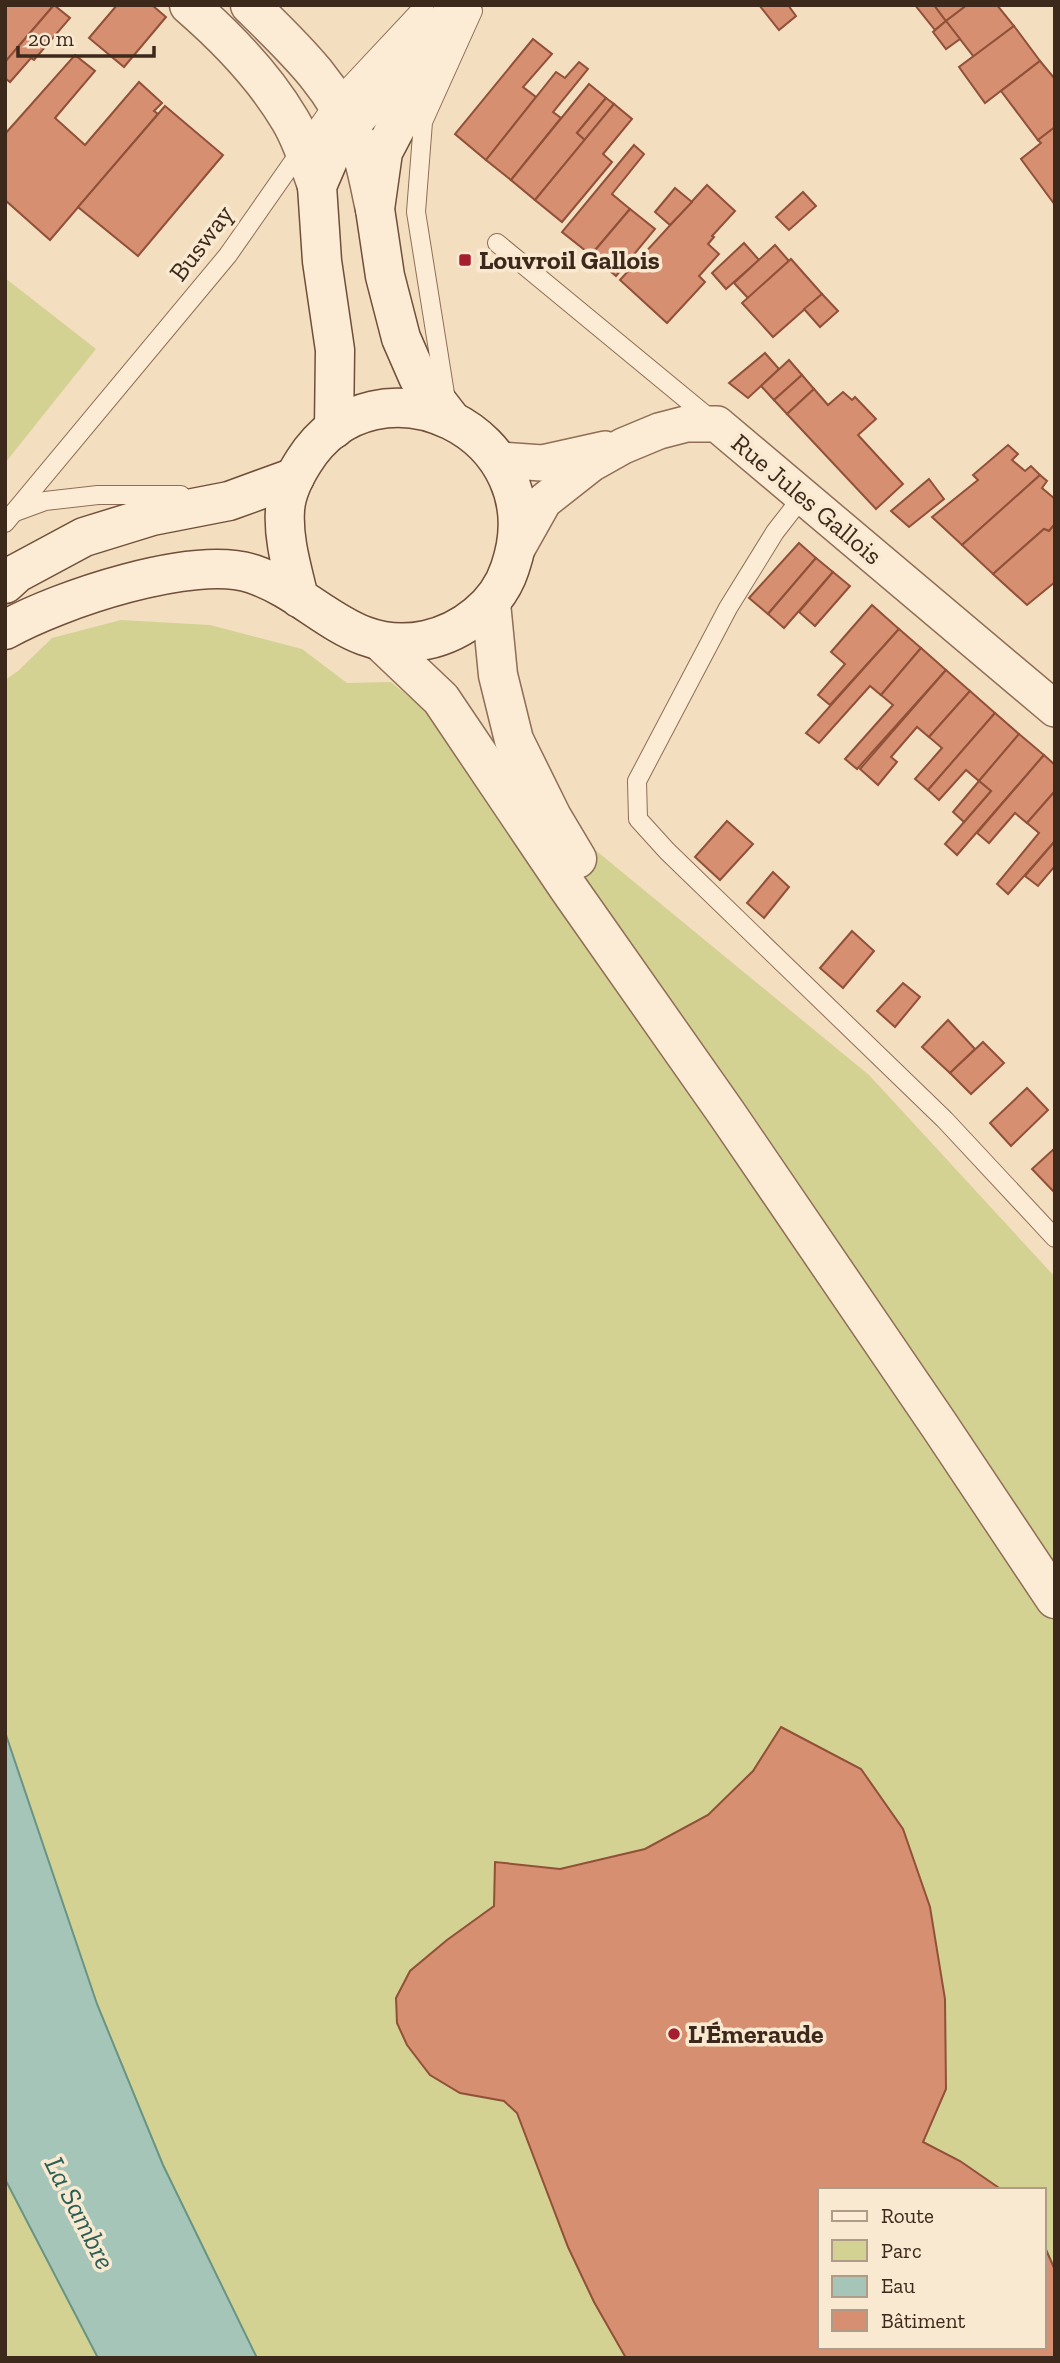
<svg xmlns="http://www.w3.org/2000/svg" width="1060" height="2363" viewBox="0 0 1060 2363" font-family="'Zilla Slab',serif">
  <style>
    .green { fill: #d3d293; fill-rule: evenodd }
    .water { fill: #a4c5b7; stroke: #699484; stroke-width: 2 }
    .building { fill: #d68f71; stroke: #915038; stroke-width: 2 }
    .lines { fill: none; stroke-linecap: round; stroke-linejoin: round }
    .service-casing { stroke: #8f6d56; stroke-width: 20 }
    .minor-casing { stroke: #8f6d56; stroke-width: 38 }
    .tertiary-casing { stroke: #8f6d56; stroke-width: 41 }
    .secondary-casing { stroke: #704e39; stroke-width: 41 }
    .service { stroke: #fdecd5; stroke-width: 18 }
    .minor { stroke: #fdecd5; stroke-width: 35 }
    .tertiary { stroke: #fdecd5; stroke-width: 38 }
    .secondary { stroke: #fdecd5; stroke-width: 38 }
    .poi-dot { fill: #a51e30; stroke: #f9e9d1; stroke-width: 2.5 }
    .labels { text-anchor: middle; dominant-baseline: central; stroke-width: 7; stroke-linejoin: round; paint-order: stroke }
    .street-label { font-size: 26px; fill: #3d281c; stroke: #f9e9d1 }
    .poi-label { font-size: 26px; font-weight: bold; fill: #3d281c; stroke: #f9e9d1; text-anchor: start }
    .water-label { font-size: 28px; font-style: italic; fill: #295e54; stroke: #f9e9d1 }
  </style>
  <rect width="100%" height="100%" fill="#f3dec0"/>
  <g class="green">
    <polygon points="5,278 96,349 5,463"/>
    <path d="M121,620L210,625L302,649L347,683L391,682L869,1075L1055,1277V2358H5V680L18,671L52,638ZM820,2190H1044V2347H820Z"/>
  </g>
  <polygon class="water" points="5,1732 97,2004 163,2165 257,2358 98,2358 5,2179"/>
  <g class="building">
    <polygon points="5,5 54,5 5,62"/>
    <polygon points="54,5 70,18 34,60 31,58 10,82 5,78 5,62"/>
    <polygon points="117,5 152,5 166,17 124,67 89,38"/>
    <polygon points="759,5 788,5 796,16 779,30"/>
    <polygon points="915,5 934,5 946,21 935,30"/>
    <polygon points="934,5 967,5 946,21"/>
    <polygon points="967,5 997,5 1014,26 974,57 946,21"/>
    <polygon points="946,21 960,39 946,49 933,32"/>
    <polygon points="1014,26 1040,61 985,103 959,67"/>
    <polygon points="533,39 552,54 523,87 536,97 486,160 455,134"/>
    <polygon points="75,55 95,71 55,118 85,145 139,82 162,103 154,111 158,114 50,240 5,200 5,134"/>
    <polygon points="1040,61 1055,79 1055,127 1038,140 1001,91"/>
    <polygon points="579,62 588,69 553,112 561,118 511,180 486,160 556,72 565,78"/>
    <polygon points="589,84 606,98 577,133 585,140 535,200 511,180"/>
    <polygon points="606,98 614,104 585,140 577,133"/>
    <polygon points="614,104 632,119 603,154 612,162 562,222 535,200"/>
    <polygon points="165,106 223,155 138,256 78,207"/>
    <polygon points="1055,127 1055,205 1021,159 1041,143 1038,140"/>
    <polygon points="634,145 644,154 612,194 630,209 591,255 562,232"/>
    <polygon points="707,185 735,211 712,236 714,237 708,244 719,254 699,276 705,282 667,323 620,280"/>
    <polygon points="675,188 692,202 670,225 655,212"/>
    <polygon points="803,192 816,206 789,230 776,217"/>
    <polygon points="630,209 655,229 616,276 591,255"/>
    <polygon points="744,243 759,260 726,289 712,273"/>
    <polygon points="775,245 789,261 748,298 734,283"/>
    <polygon points="791,259 822,294 773,337 742,303"/>
    <polygon points="822,294 838,311 820,327 804,309"/>
    <polygon points="765,353 779,369 748,398 729,383"/>
    <polygon points="789,360 802,375 774,400 761,386"/>
    <polygon points="802,375 814,389 787,414 774,400"/>
    <polygon points="814,389 828,405 843,392 852,400 855,397 876,419 858,435 903,484 876,509 787,414"/>
    <polygon points="1008,445 1018,454 1012,460 1025,471 1031,466 1040,475 962,545 932,517 978,480 973,475"/>
    <polygon points="1040,475 1047,481 1042,488 1055,499 1055,524 1049,531 1044,529 993,574 962,545"/>
    <polygon points="929,479 944,499 909,527 891,511"/>
    <polygon points="1055,524 1055,582 1027,605 993,574 1044,529 1049,531"/>
    <polygon points="799,543 816,558 768,614 749,598"/>
    <polygon points="816,558 833,572 784,628 768,614"/>
    <polygon points="833,572 850,586 815,626 799,612"/>
    <polygon points="872,605 899,629 830,705 818,695 845,664 831,652"/>
    <polygon points="899,629 921,648 881,695 870,686 819,743 806,733"/>
    <polygon points="921,648 946,670 857,769 845,759 893,705 881,695"/>
    <polygon points="946,670 970,691 929,737 917,727 891,757 897,762 878,785 860,769"/>
    <polygon points="970,691 995,713 928,790 915,779 942,748 929,737"/>
    <polygon points="995,713 1019,734 979,781 966,770 939,800 928,790"/>
    <polygon points="1019,734 1044,755 957,855 945,844 991,791 979,781"/>
    <polygon points="1044,755 1055,765 1055,791 1027,823 1015,813 989,843 977,833"/>
    <polygon points="979,781 991,791 964,822 953,812"/>
    <polygon points="1055,791 1055,841 1008,894 997,884 1039,833 1027,823"/>
    <polygon points="727,821 753,844 720,880 695,857"/>
    <polygon points="1055,841 1055,866 1038,886 1025,876"/>
    <polygon points="773,872 789,887 764,918 747,903"/>
    <polygon points="852,931 874,951 843,988 820,968"/>
    <polygon points="903,983 920,997 895,1027 877,1011"/>
    <polygon points="948,1020 975,1049 950,1073 922,1047"/>
    <polygon points="983,1042 1004,1063 971,1094 950,1073"/>
    <polygon points="1027,1088 1048,1110 1011,1146 990,1123"/>
    <polygon points="1055,1148 1055,1193 1032,1169"/>
    <polygon points="781,1727 861,1769 903,1829 930,1907 945,1999 946,2089 923,2142 960,2161 1002,2190 820,2190 820,2347 1044,2347 1044,2245 1055,2270 1055,2358 626,2358 594,2302 568,2247 517,2113 504,2101 460,2093 430,2075 407,2045 397,2023 396,1998 410,1971 447,1940 494,1906 495,1862 560,1869 645,1849 708,1815 753,1771"/>
  </g>
  <g class="lines">
    <g class="service-casing">
      <g id="service">
        <polyline points="497,243 714,422"/>
        <polyline points="446,400 416,212 423,122 473,11"/>
        <polyline points="803,496 775,532 728,608 637,781 638,819 667,851 945,1120 1055,1238"/>
        <polyline points="15,512 45,501 98,495 181,495"/>
        <polyline points="5,523 228,255 337,99 425,5"/>
      </g>
    </g>
    <g class="minor-casing">
      <g id="minor">
        <polyline points="499,460 542,463 605,449"/>
        <polyline points="517,549 544,501 591,464 623,446 659,431 686,424 717,424 1055,709"/>
      </g>
    </g>
    <g class="tertiary-casing">
      <g id="tertiary">
        <path d="M189,5C227,38 264,76 290,120C302,140 309,163 317,186"/>
        <path d="M250,5C296,50 334,85 359,146C367,165 370,188 375,209"/>
        <polyline points="491,603 498,675 514,740 552,817 577,859"/>
        <polyline points="381,642 441,699 569,889 727,1114 939,1425 1055,1599"/>
      </g>
    </g>
    <g class="secondary-casing">
      <g id="secondary">
        <polyline points="437,55 422,78 383,152 375,209 385,276 401,338 418,377 449,417"/>
        <polyline points="334,429 335,350 322,261 317,186 333,149 349,126 462,5"/>
        <polyline points="5,584 17,573 84,537 152,516 229,501 295,477"/>
        <path d="M5,630C58,600 194,554 253,574C317,596 351,656 426,640C463,632 498,605 510,568C557,432 376,347 304,461C295,475 286,493 285,510C283,540 292,568 299,598"/>
      </g>
    </g>
    <use href="#service" class="service"/>
    <use href="#minor" class="minor"/>
    <use href="#tertiary" class="tertiary"/>
    <use href="#secondary" class="secondary"/>
  </g>
  <g class="poi-dot">
    <rect x="458" y="253" width="14" height="14" rx="3.5"/>
    <circle cx="674" cy="2034" r="7"/>
  </g>
  <g class="labels">
    <g class="street-label">
      <text transform="translate(201 243) rotate(-53)">Busway</text>
      <text transform="translate(807 499) rotate(40)">Rue Jules Gallois</text>
    </g>
    <g class="poi-label">
      <text x="479" y="260">Louvroil Gallois</text>
      <text x="688" y="2034">L'Émeraude</text>
    </g>
    <g class="water-label">
      <text transform="translate(80 2213) rotate(63)">La Sambre</text>
    </g>
  </g>
  <rect width="1060" height="2363" fill="none" stroke="#3d281c" stroke-width="14"/>
  <rect x="818" y="2188" width="228" height="161" fill="#f9e9d1" stroke="#ae9c89" stroke-width="2"/>
  <rect x="832" y="2211" width="35" height="10" fill="#fdecd5" stroke="#ae9c89" stroke-width="2"/>
  <text x="881" y="2223" font-size="21" fill="#3d281c">Route</text>
  <rect x="832" y="2240" width="35" height="21" fill="#d3d293" stroke="#ae9c89" stroke-width="2"/>
  <text x="881" y="2258" font-size="21" fill="#3d281c">Parc</text>
  <rect x="832" y="2276" width="35" height="21" fill="#a4c5b7" stroke="#ae9c89" stroke-width="2"/>
  <text x="881" y="2293" font-size="21" fill="#3d281c">Eau</text>
  <rect x="832" y="2310" width="35" height="21" fill="#d68f71" stroke="#ae9c89" stroke-width="2"/>
  <text x="881" y="2328" font-size="21" fill="#3d281c">Bâtiment</text>
  <path d="M18 46v10h136v-10" fill="none" stroke="#3d281c" stroke-width="3.5"/>
  <text x="28" y="46" font-size="21" fill="#3d281c" stroke="#f9e9d1" stroke-width="5" paint-order="stroke">20 m</text>
</svg>
